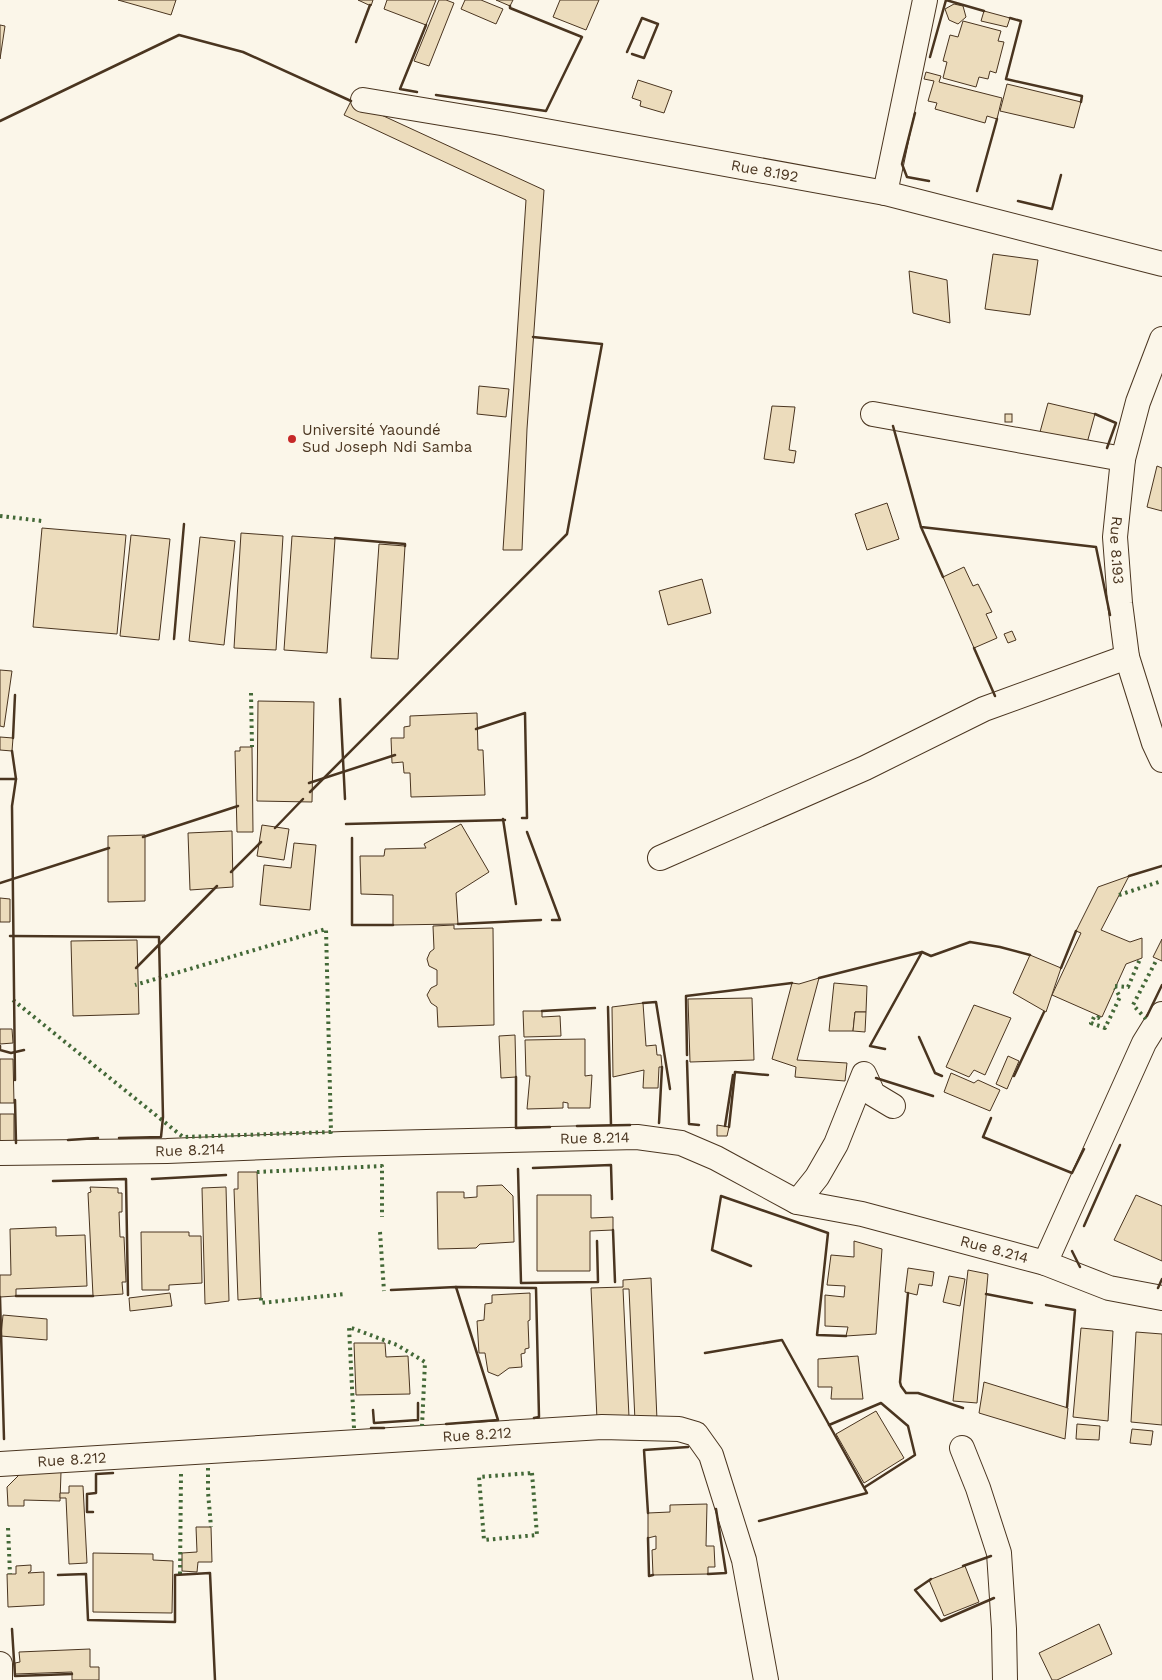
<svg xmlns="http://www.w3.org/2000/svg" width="1162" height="1680" viewBox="0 0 1162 1680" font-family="'Work Sans',sans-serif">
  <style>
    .building { fill: #ecdcbc; stroke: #4a3520 }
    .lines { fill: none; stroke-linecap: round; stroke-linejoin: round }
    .street-casing { stroke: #4a3520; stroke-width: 26 }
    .street { stroke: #fbf6e9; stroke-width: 24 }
    .hedge { stroke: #436837; stroke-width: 4; stroke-dasharray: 2.5 4; stroke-linecap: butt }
    .wall { stroke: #4a3520; stroke-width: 2.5 }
    .poi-dot { fill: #c62828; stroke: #fbf6e9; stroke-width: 2 }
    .labels { text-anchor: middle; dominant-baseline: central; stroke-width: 4; stroke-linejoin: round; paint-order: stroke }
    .street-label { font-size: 15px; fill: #4a3520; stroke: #fbf6e9 }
    .poi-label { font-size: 15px; fill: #4a3520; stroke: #fbf6e9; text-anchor: start }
  </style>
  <rect width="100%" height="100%" fill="#fbf6e9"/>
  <g class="building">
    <polygon points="118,0 176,0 171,15"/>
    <polygon points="358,0 373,0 371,6"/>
    <polygon points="387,0 436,0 426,25 384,9"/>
    <polygon points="439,0 446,0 454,3 429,66 414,61"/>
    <polygon points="465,0 481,0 503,9 496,24 461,9"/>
    <polygon points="496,0 513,0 510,6"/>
    <polygon points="560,0 599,0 586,30 553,17"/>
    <polygon points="954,4 963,6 966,17 958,24 949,20 945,9"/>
    <polygon points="984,11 1010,18 1007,27 981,21"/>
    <polygon points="963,21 1001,31 998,41 1004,42 996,73 990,71 988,79 979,77 976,87 943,78 947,62 943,61 950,35 958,37"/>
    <polygon points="0,25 5,26 0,59"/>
    <polygon points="926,72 941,76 939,82 1002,98 997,119 987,116 985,123 935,109 937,103 928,101 934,81 924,79"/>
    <polygon points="638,80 672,91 664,113 640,106 641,101 632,98"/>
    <polygon points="1007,84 1081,102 1074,128 1000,111"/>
    <polygon points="351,101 544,190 527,429 522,550 503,550 526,200 344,115"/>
    <polygon points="993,254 1038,260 1030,315 985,309"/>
    <polygon points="909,271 947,280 950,323 913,313"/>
    <polygon points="479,386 509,389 506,417 477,414"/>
    <polygon points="1048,403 1095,414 1087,443 1040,432"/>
    <polygon points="772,406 795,407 789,450 796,451 794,463 764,459"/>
    <rect x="1005" y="414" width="7" height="8"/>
    <polygon points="1157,466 1162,468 1162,511 1147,507"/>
    <polygon points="887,503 899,539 867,550 855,514"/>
    <polygon points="42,528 126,535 117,634 33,627"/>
    <polygon points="241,533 283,536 276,650 234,648"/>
    <polygon points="131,535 170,539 159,640 120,636"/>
    <polygon points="292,536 335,539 327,653 284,650"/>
    <polygon points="200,537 235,541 224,645 189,641"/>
    <polygon points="379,544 405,546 398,659 371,658"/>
    <polygon points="964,567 973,586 978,584 992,612 986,614 997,638 974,648 943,577"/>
    <polygon points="702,579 711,613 668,625 659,591"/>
    <polygon points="1012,631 1016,640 1008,643 1004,634"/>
    <polygon points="0,670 12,671 4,727 0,726"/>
    <polygon points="258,701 314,702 312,802 257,801"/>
    <polygon points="477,713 478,750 483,750 485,795 411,797 410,773 404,773 403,762 392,763 391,738 404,738 404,727 410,726 410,716"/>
    <polygon points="0,737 13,738 12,751 0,750"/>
    <polygon points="240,747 252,747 253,832 237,832 235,751 240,751"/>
    <polygon points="461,824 489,872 456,893 458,924 393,925 393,895 361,894 360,856 384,856 385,849 426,848 424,844"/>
    <polygon points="262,825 289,829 284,860 257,856"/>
    <polygon points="232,831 233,887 190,890 188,833"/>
    <polygon points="145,835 145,901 108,902 108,836"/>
    <polygon points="294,843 316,845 310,910 260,905 264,865 291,868"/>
    <polygon points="1129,876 1101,930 1130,942 1142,938 1142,958 1126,964 1102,1017 1052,995 1081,933 1076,931 1098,887"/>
    <polygon points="0,898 10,899 10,922 0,922"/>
    <polygon points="454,925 454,929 493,928 494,1025 438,1027 437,1007 431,1003 427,995 431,988 437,985 437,970 429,966 427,959 430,952 434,949 433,926"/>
    <polygon points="1162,939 1162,961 1153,957"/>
    <polygon points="137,940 139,1014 73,1016 71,941"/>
    <polygon points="1030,955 1061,968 1046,1012 1013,993"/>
    <polygon points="819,978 797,1060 847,1063 845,1081 795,1077 796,1067 772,1059 792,983 799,984"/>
    <polygon points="834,983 867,986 866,1012 855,1012 853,1031 829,1031"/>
    <polygon points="752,998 754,1060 690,1062 688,999"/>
    <polygon points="643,1003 646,1046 656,1045 657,1055 661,1055 662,1067 659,1067 658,1088 643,1088 644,1070 613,1077 612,1007"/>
    <polygon points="974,1005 1011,1018 985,1075 974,1070 969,1077 946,1067"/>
    <polygon points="523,1011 542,1011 542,1017 560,1016 561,1036 524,1037"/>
    <polygon points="855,1012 866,1012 865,1032 853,1031"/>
    <polygon points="0,1029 12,1029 13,1043 0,1044"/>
    <polygon points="515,1035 516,1077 501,1078 499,1036"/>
    <polygon points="585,1039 585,1076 592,1075 590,1108 568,1108 568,1103 563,1102 563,1108 527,1109 530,1076 526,1076 525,1040"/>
    <polygon points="1008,1056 1019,1061 1007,1089 996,1084"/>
    <polygon points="0,1059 13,1059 14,1103 0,1103"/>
    <polygon points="951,1073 974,1083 978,1080 1000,1090 990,1111 944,1092"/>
    <polygon points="0,1114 14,1114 14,1142 0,1143"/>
    <polygon points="717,1125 729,1127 727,1136 717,1136"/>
    <polygon points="238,1172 257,1172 261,1298 238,1300 234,1189 238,1189"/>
    <polygon points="502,1185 513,1196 514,1242 480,1244 476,1248 438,1249 437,1192 464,1192 464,1198 477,1197 477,1186"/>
    <polygon points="90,1187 118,1188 118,1193 122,1193 122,1212 119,1212 120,1237 124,1237 126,1282 122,1282 123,1294 93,1296 88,1193 91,1192"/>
    <polygon points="226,1187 229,1301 205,1304 202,1188"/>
    <polygon points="537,1195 591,1195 591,1218 613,1217 613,1230 590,1231 590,1271 537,1271"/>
    <polygon points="1136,1195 1162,1206 1162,1261 1114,1240"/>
    <polygon points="56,1227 56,1236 85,1235 87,1286 16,1289 16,1296 0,1297 0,1275 11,1275 10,1229"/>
    <polygon points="141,1232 189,1232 189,1236 201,1236 202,1283 169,1285 169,1290 142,1290"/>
    <polygon points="854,1241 882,1249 876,1334 846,1336 848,1327 825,1326 825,1295 844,1297 845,1286 827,1285 831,1255 854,1257"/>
    <polygon points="908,1268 934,1272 932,1286 919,1284 917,1295 905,1292"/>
    <polygon points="968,1270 988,1274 977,1403 953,1401"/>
    <polygon points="949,1276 965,1279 960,1306 943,1302"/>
    <polygon points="651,1278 657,1420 635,1421 629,1289 623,1289 629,1417 597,1419 591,1288 623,1287 623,1280"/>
    <polygon points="170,1293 172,1306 130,1311 129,1298"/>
    <polygon points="530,1293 530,1320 528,1321 529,1348 525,1349 525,1353 521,1354 522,1367 509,1368 498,1376 488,1372 485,1353 479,1353 477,1321 484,1320 485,1304 492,1303 492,1295"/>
    <polygon points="3,1315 47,1319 47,1340 1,1336"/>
    <polygon points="1081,1328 1113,1331 1108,1421 1073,1417"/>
    <polygon points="1136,1332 1162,1334 1162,1425 1131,1422"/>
    <polygon points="354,1343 385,1343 386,1357 408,1356 410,1394 356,1395"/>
    <polygon points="858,1356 863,1399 831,1399 832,1387 818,1387 818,1359"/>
    <polygon points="984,1382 1068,1408 1065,1439 979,1413"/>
    <polygon points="876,1411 904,1458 864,1483 836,1434"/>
    <polygon points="1077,1424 1100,1426 1099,1440 1076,1439"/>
    <polygon points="1132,1429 1153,1431 1151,1445 1130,1443"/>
    <polygon points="23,1471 61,1472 60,1501 24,1500 24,1506 8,1506 7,1487"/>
    <polygon points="69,1486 83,1486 87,1563 69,1564 66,1498 60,1498 60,1493 69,1493"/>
    <polygon points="707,1504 706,1546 714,1546 715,1567 708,1567 708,1574 653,1575 652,1550 656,1549 656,1536 648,1538 648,1513 670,1512 670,1505"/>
    <polygon points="196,1527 211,1527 212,1562 198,1562 197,1572 182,1571 182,1553 197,1552"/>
    <polygon points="93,1553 153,1554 153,1560 173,1561 172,1613 93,1612"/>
    <polygon points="31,1565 31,1571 28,1573 44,1572 44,1605 8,1607 7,1574 16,1574 16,1566"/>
    <polygon points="965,1566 979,1602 944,1616 929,1580"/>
    <polygon points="1099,1624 1112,1654 1057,1680 1052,1680 1039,1653"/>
    <polygon points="90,1649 90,1667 99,1667 99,1680 72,1680 72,1672 15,1674 15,1663 20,1662 19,1652"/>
  </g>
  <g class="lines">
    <g class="street-casing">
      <g id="street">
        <path id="s1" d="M363,100L501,123L885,193L1162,264"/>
        <polyline points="885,193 925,0"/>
        <path id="s2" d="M1162,339L1138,402L1123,459L1115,537L1120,603L1127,657L1154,743L1162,760"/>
        <polyline points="873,414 1123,459"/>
        <polyline points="660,858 865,768 984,709 1127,657"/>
        <path id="s3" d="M0,1153L167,1151L343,1144L637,1137L681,1143L716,1158L797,1202L862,1214L1045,1263L1109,1288L1162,1298"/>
        <polyline points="797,1202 817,1177 836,1144 864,1074 873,1094 893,1106"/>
        <polyline points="1045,1263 1144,1043 1162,1014"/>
        <polyline points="962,1448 978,1488 999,1553 1004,1629 1005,1680"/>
        <path id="s4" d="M0,1464L602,1427L679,1429L696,1434L711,1455L744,1560L766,1680"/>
        <polyline points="0,1664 0,1680"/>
      </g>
    </g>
    <use href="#street" class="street"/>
    <g class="hedge">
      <polyline points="0,516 42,521"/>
      <polyline points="251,693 252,747"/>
      <polyline points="1119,895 1162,881"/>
      <polyline points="1115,986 1128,987 1140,959"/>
      <polyline points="13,1000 183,1137 331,1132 326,929 135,985"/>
      <polyline points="1099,1016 1098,1018 1094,1017 1091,1023 1105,1028 1120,997 1115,988"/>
      <polyline points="1146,1019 1133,1005 1157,959"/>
      <polyline points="257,1172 382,1166 382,1217"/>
      <polyline points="380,1232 384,1291"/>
      <polyline points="261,1298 261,1303 345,1294"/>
      <polyline points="354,1428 349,1327 397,1345 425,1362 422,1426"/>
      <polyline points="208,1468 208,1492 211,1527"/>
      <polygon points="532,1473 537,1535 484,1540 479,1477"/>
      <polyline points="8,1528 10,1574"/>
      <polyline points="180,1574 181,1474"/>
    </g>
    <g class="wall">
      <polyline points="1010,18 1021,21 1006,79 1082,96 1081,102"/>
      <polyline points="356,42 370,5"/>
      <polyline points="627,52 642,18 658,24 644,58 632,54"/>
      <polyline points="930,57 946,0 984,11"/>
      <polyline points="417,92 400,89 426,25"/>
      <polyline points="436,95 546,111 582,37 510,8 510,6"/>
      <polyline points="915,113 902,164 907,177 929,181"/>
      <polyline points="0,121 179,35 243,52 351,101"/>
      <polyline points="977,191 997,119"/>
      <polyline points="1018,201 1052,209 1061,175"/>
      <polyline points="1095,414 1116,423 1107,448"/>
      <polyline points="893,426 921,527 1096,547 1110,615"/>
      <polyline points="921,527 943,577"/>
      <polyline points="335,538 405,544 405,546"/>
      <polyline points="174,639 184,524"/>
      <polyline points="974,648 995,696"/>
      <polyline points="340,699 345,799"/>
      <polyline points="476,729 525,713 527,818 522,818"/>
      <polyline points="13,738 15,695"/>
      <polyline points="12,751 16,779 12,806 15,1080"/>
      <polyline points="0,779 16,779"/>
      <polyline points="309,783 395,755"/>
      <polyline points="310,792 567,534 602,344 533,337"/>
      <polyline points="503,819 516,904"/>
      <polyline points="346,824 505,820"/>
      <polyline points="275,828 303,799"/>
      <polyline points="527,832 560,920 552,920"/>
      <polyline points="143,837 238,806"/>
      <polyline points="352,838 352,925 393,925"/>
      <polyline points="231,872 261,842"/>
      <polyline points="1129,876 1162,866"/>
      <polyline points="0,883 109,848"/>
      <polyline points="458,924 541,920"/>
      <polyline points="10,936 159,937 163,1117 161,1137 119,1138"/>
      <polyline points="136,968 217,886"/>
      <polyline points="1061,968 1076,931"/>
      <polyline points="819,978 922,952 931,956 970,942 1000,947 1030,955"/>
      <polyline points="643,1003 656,1002 670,1089"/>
      <polyline points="608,1007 611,1125"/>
      <polyline points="542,1011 595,1008"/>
      <polyline points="1147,1016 1162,985"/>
      <polyline points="919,1037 935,1073 942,1076"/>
      <polyline points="0,1046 0,1050 11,1053 24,1050"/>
      <polyline points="885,1049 870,1046 922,952"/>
      <polyline points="687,1055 686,996 792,983"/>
      <polyline points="687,1061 689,1124 699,1125"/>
      <polyline points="1014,1076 1044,1012"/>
      <polyline points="516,1077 516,1128 550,1127"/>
      <polyline points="876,1078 933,1096"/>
      <polyline points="15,1100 16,1143"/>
      <polyline points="991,1118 983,1137 1072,1173 1084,1149"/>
      <polyline points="659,1123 662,1067"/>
      <polyline points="577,1126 630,1125"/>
      <polyline points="725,1126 733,1075"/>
      <polyline points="729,1127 735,1072 768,1075"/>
      <polyline points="68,1140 98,1138"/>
      <polyline points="533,1168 611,1165 612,1199"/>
      <polyline points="518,1169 521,1283 598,1282 597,1241"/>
      <polyline points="152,1179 226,1175"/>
      <polyline points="53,1181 126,1179 128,1295"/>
      <polyline points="1084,1226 1120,1145"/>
      <polyline points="613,1230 615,1282"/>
      <polyline points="1072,1251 1080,1267"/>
      <polyline points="751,1266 712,1250 721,1196 828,1233 817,1335 846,1336"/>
      <polyline points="1158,1288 1162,1279"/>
      <polyline points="391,1290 456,1287 536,1288 539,1417 534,1418"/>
      <polyline points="908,1293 900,1382 901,1386 906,1393 918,1393 963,1408"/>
      <polyline points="986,1294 1032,1303"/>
      <polyline points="16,1296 93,1296"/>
      <polyline points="0,1297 4,1439"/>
      <polyline points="1046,1305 1075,1310 1067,1407"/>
      <polyline points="705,1353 782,1340 867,1493 759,1521"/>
      <polyline points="373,1410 374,1423 418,1420 418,1403"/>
      <polyline points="446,1424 498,1420 456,1287"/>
      <polyline points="829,1425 881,1403 908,1426 915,1455 865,1487"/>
      <polyline points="371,1428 384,1428"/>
      <polyline points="93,1512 87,1512 87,1494 96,1493 96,1474 113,1473"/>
      <polyline points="648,1513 644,1450 688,1447"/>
      <polyline points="648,1538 649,1576 653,1575"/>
      <polyline points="963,1566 991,1556"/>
      <polyline points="708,1574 726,1573 716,1509"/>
      <polyline points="58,1575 86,1574 88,1620 175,1622 175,1575 210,1573 215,1680"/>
      <polyline points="931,1579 915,1590 941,1621 994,1598"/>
      <polyline points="12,1629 15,1676 72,1674"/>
    </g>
  </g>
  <circle class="poi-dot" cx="292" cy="439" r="5"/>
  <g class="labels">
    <g class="street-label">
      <text stroke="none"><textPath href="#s1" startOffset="408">Rue 8.192</textPath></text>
      <text stroke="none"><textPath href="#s2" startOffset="218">Rue 8.193</textPath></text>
      <text stroke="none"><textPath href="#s3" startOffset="595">Rue 8.214</textPath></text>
      <text stroke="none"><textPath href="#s3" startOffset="190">Rue 8.214</textPath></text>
      <text stroke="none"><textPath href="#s3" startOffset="1015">Rue 8.214</textPath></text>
      <text stroke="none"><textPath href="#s4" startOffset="478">Rue 8.212</textPath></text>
      <text stroke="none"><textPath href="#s4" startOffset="72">Rue 8.212</textPath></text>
    </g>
    <g class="poi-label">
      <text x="302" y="430">Université Yaoundé<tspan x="302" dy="17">Sud Joseph Ndi Samba</tspan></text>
    </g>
  </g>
</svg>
